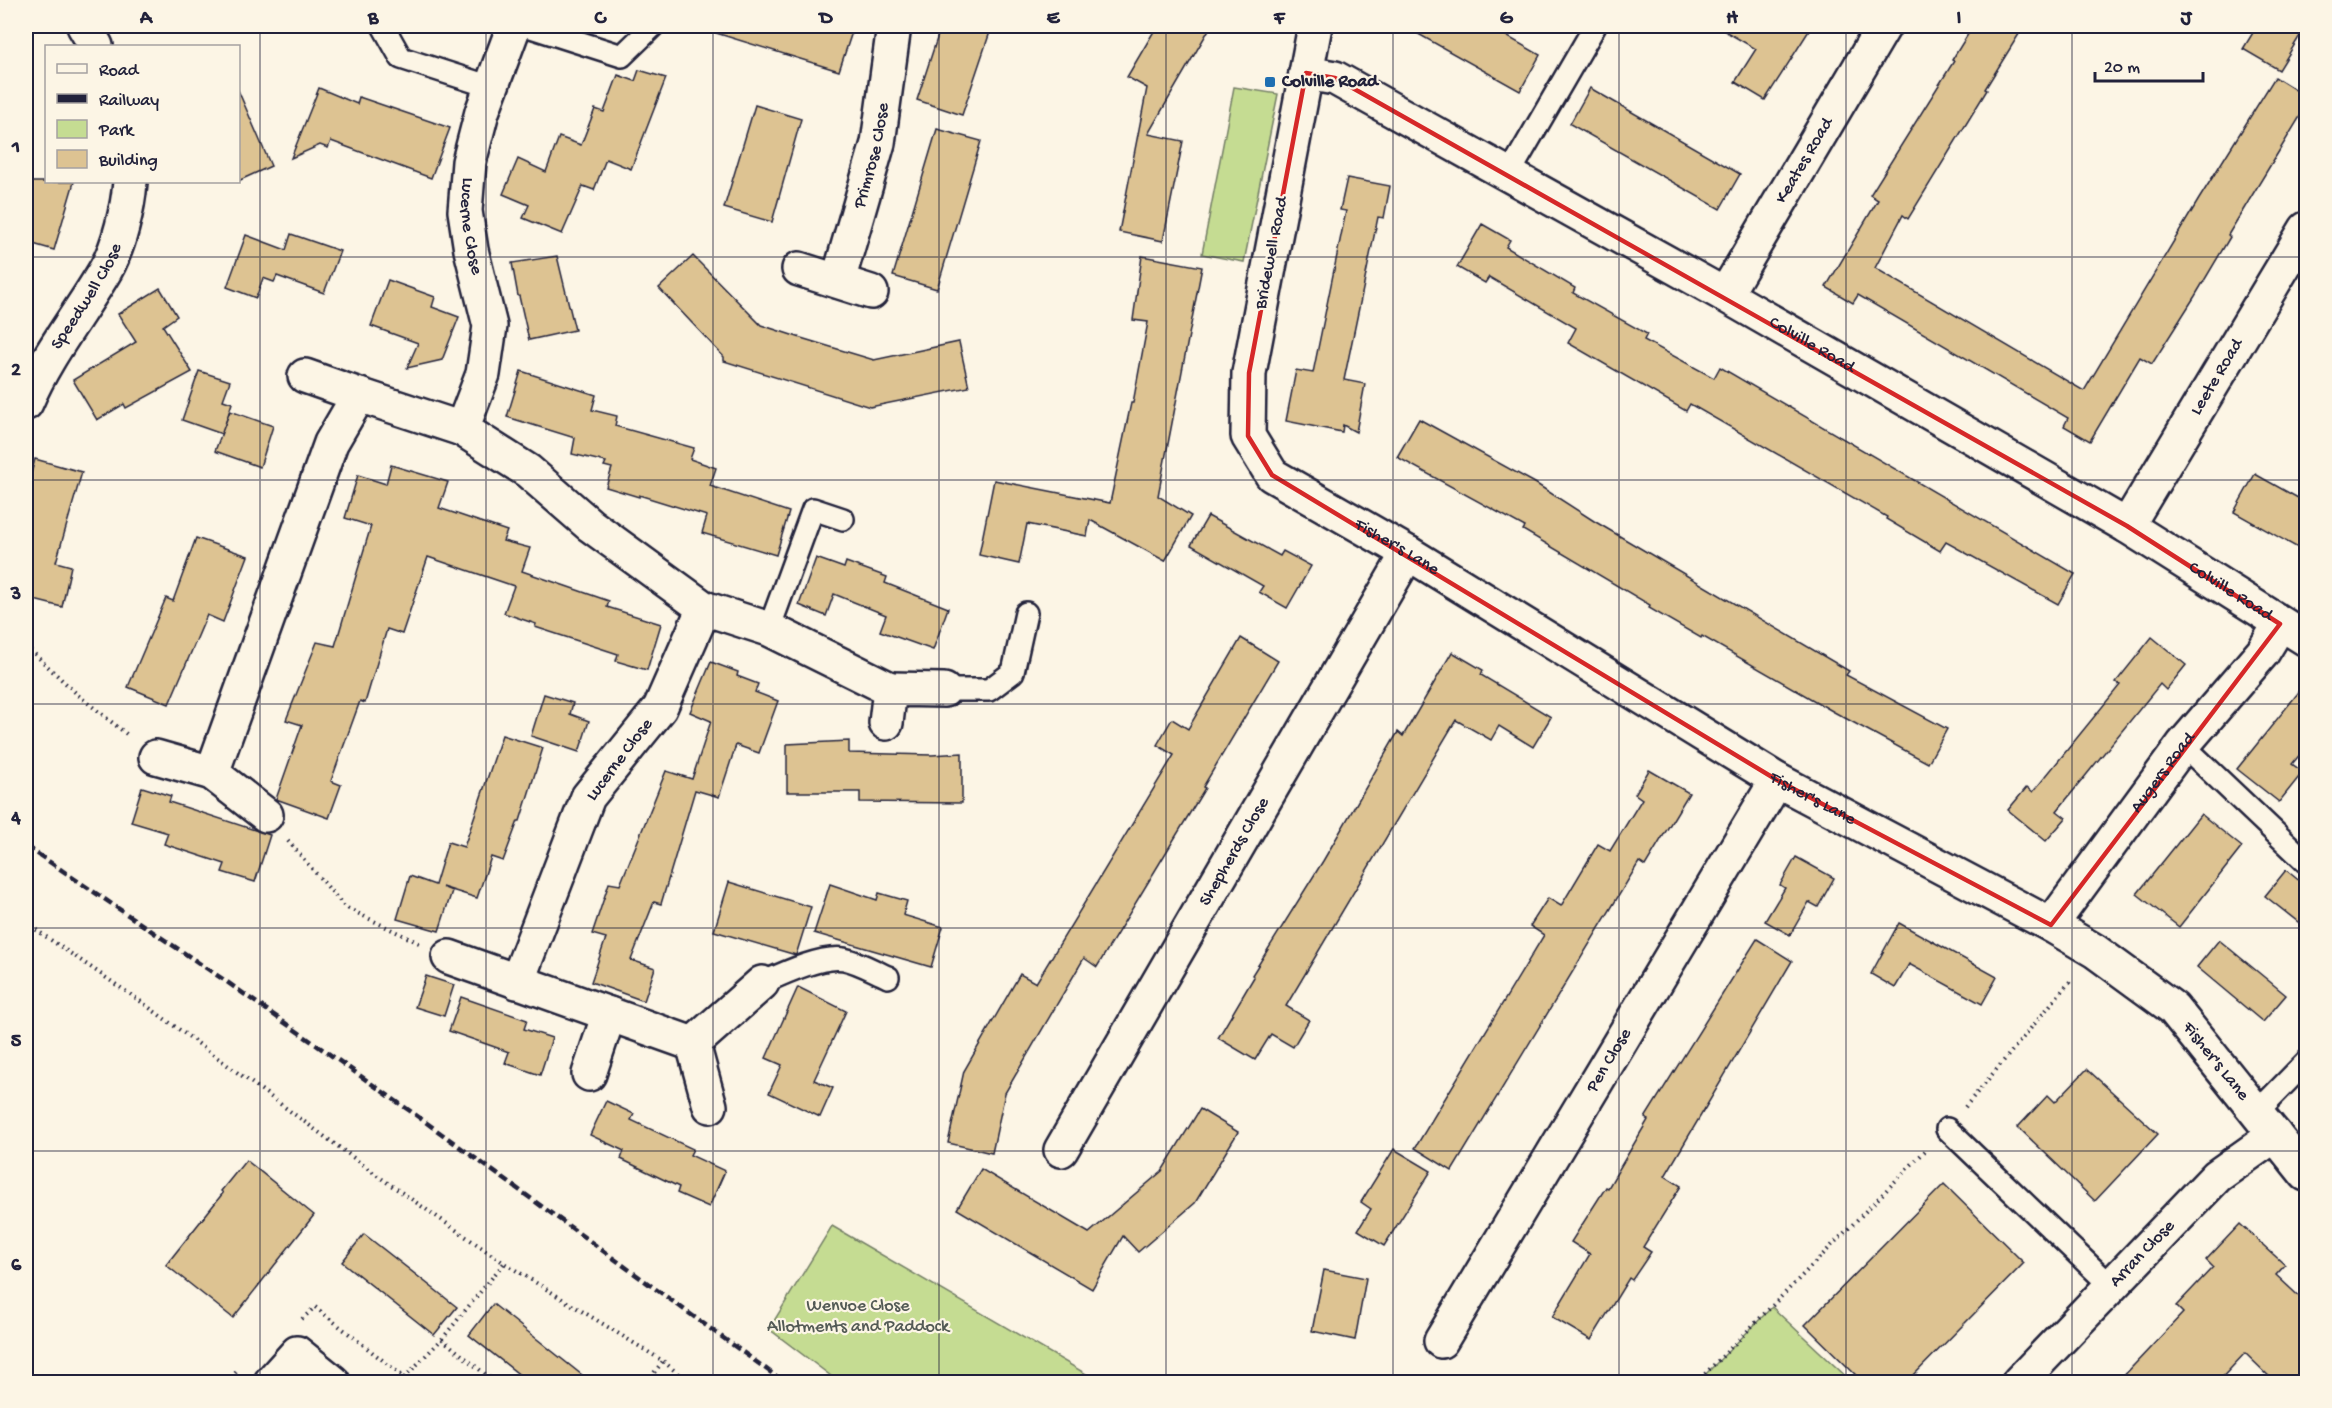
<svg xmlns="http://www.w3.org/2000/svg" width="2332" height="1408" viewBox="0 0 2332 1408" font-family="'Gochi Hand',sans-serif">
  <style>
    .green { fill: #c5dc92; stroke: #747f66; stroke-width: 1.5 }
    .building { fill: #ddc392; stroke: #22223b; stroke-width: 1.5 }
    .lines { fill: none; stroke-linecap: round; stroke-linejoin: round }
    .lane-casing { stroke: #22223b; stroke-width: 26 }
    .street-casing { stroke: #22223b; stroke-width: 38 }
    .path { stroke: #22223b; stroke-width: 4; stroke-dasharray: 1.5 4.5; stroke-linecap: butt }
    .lane { stroke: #fcf5e5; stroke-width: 21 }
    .street { stroke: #fcf5e5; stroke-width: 33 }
    .rail { stroke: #22223b; stroke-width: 4.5; stroke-dasharray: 9 4.5; stroke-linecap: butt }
    .marked { fill: none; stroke: #d62828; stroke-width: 4.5; stroke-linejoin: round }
    .grid { fill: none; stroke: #22223b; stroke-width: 1.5; stroke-opacity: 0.55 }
    .poi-dot { fill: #1f6fb2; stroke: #fcf5e5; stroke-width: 2 }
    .labels { text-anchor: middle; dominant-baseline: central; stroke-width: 4.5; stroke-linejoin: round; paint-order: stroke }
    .poi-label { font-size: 18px; font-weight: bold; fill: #22223b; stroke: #fcf5e5; text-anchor: start }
    .street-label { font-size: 18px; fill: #22223b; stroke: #fcf5e5 }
    .park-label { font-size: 18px; fill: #535a55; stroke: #fcf5e5 }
    .neatline { fill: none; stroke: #22223b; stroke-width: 2 }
    .grid-label { font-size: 20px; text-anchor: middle; font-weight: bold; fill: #22223b }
  </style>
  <rect width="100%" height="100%" fill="#fcf5e5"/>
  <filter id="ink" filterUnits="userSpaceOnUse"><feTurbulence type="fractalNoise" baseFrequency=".0167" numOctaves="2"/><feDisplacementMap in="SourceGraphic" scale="12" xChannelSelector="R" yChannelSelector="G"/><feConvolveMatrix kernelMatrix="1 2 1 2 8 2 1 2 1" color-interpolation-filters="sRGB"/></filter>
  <g filter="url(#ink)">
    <g class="green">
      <polygon points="1234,87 1278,94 1244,262 1202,254"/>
      <polygon points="832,1226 1100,1382 839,1382 769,1329"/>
      <polygon points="1772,1307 1852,1382 1698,1382"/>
    </g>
    <g class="building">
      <polygon points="717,26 854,26 839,71 716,33"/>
      <polygon points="941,26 992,26 962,115 917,100"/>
      <polygon points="1157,26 1211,26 1148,134 1183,141 1163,241 1119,232 1147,88 1127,77"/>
      <polygon points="1404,26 1489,26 1540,55 1520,91"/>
      <polygon points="1716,26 1812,26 1765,100 1735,82 1756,49"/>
      <polygon points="1973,26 2024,26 1985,89 1987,90 1908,219 1903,215 1875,268 2084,391 2199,199 2275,77 2307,97 2307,105 2228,235 2230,237 2195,296 2152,364 2140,357 2090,441 2064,426 2068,418 1858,295 1853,303 1826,287 1878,200 1870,195 1954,61 1952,60"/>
      <polygon points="2257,26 2306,26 2279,70 2243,49"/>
      <polygon points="639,70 666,78 631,169 606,159 594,190 583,186 562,234 523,218 529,205 503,194 518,159 546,172 559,137 581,145 595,109 604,112 618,75 635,81"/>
      <polygon points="319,88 357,104 359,97 450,128 431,178 331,141 328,148 320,145 291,158"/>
      <polygon points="1590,88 1740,174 1720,209 1570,124"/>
      <polygon points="238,90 271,166 238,181"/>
      <polygon points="755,105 801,119 772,222 724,208"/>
      <polygon points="937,129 981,141 937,289 893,276"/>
      <polygon points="1347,178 1390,186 1384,218 1378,217 1344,380 1365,384 1356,432 1343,425 1342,432 1286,421 1296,370 1313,373 1346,211 1340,210"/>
      <polygon points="26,182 74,182 54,250 26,242"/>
      <polygon points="1482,224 1510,240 1506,247 1575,288 1573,293 1647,334 1644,340 1714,378 1720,367 2075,574 2058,604 1946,542 1940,551 1886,519 1887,517 1690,404 1686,411 1568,343 1576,328 1489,277 1485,283 1457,267"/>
      <polygon points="291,234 340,251 324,293 277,276 274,282 263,278 256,298 227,287 246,235 286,250"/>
      <polygon points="557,256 575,330 529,340 519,296 518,296 512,263"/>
      <polygon points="693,256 761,325 801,338 874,360 959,342 969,387 870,407 724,361 724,357 659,288"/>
      <polygon points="1142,256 1202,267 1158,496 1191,516 1165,561 1090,520 1087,536 1027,524 1019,564 979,555 994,480 1110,503 1131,403 1133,403 1148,322 1133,320"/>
      <polygon points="388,280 435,297 432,307 459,317 442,360 407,368 418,343 371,326"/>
      <polygon points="160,288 177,316 163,326 192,372 126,408 124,404 97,420 73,380 136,342 118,314"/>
      <polygon points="199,371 230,381 223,400 232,403 222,434 182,420"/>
      <polygon points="521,371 596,395 592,410 617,416 615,426 694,448 690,459 716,468 710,486 789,512 776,555 702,533 707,516 639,495 639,497 606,487 612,468 604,466 606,462 572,454 575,438 507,417"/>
      <polygon points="230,411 273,426 260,467 215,451"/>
      <polygon points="1419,419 1535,483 1594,521 1849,671 1846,675 1947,729 1928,763 1834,712 1702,636 1701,638 1649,608 1650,605 1523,530 1525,527 1397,457"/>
      <polygon points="35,459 82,472 56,562 71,566 62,607 26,598 26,492"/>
      <polygon points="391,465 448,482 439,508 507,531 503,541 530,548 522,571 609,601 607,607 661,624 647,670 616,661 618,654 535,627 536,624 504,613 514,586 428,557 402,634 387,629 365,703 360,701 331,781 341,785 329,818 276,799 302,725 286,720 317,642 335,646 371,526 345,518 358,475 386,484"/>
      <polygon points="2255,474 2307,503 2307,553 2234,512"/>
      <polygon points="1208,516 1280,556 1283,551 1311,566 1287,608 1259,592 1263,586 1191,545"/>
      <polygon points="196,538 248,556 223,622 207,615 169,704 128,687 166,598 173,601"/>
      <polygon points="816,558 844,568 846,562 887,577 885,583 948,608 933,650 880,631 886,615 834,594 826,616 799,605"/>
      <polygon points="2152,637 2186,665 2166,690 2160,684 2057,811 2066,818 2046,841 2008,810 2027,787 2033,792 2120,685 2116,682"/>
      <polygon points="1241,638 1278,661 1203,787 1205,788 1097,967 1084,958 1005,1093 992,1153 948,1143 964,1071 1020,974 1036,983 1174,755 1157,745 1172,719 1188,729"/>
      <polygon points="1452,652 1483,670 1481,675 1551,717 1533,747 1499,726 1491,740 1456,720 1286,1006 1309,1020 1293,1047 1271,1034 1255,1060 1218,1038 1254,977 1252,975 1323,861 1398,732 1403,736"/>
      <polygon points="711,662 738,672 737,676 758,684 755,692 778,701 759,753 736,745 719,797 695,790 661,904 654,902 631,960 655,968 644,1001 591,982 606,938 592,934 609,883 620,885 666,771 692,779 711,721 690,712"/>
      <polygon points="2307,682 2307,746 2292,764 2303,772 2279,802 2237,769"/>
      <polygon points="544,694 573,703 570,714 589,721 579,752 531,736"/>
      <polygon points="502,735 543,748 520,821 518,821 503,861 491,857 477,898 442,887 452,891 439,931 397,919 410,876 435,885 448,842 464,847"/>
      <polygon points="849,741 849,753 932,755 962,753 962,803 860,802 860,792 787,792 787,744"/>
      <polygon points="1649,770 1689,793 1645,866 1639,862 1452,1171 1415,1148 1544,935 1530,926 1548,898 1561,906 1598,844 1610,851 1642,799 1635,794"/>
      <polygon points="142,787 171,796 169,802 270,835 255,882 222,872 225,864 164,844 168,833 131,822"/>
      <polygon points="2201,814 2242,847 2179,927 2137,894"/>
      <polygon points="1796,857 1834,878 1818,907 1809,902 1790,935 1765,921 1785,888 1780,885"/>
      <polygon points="2286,870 2307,887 2307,929 2265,896"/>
      <polygon points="729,882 811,907 796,955 714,931"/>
      <polygon points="830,884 877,900 879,893 907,901 903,915 943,927 931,967 814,933"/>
      <polygon points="1899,923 1997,977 1982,1004 1909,964 1895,988 1871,974"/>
      <polygon points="1757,939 1792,961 1665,1176 1681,1186 1643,1247 1651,1252 1632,1280 1629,1278 1591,1340 1552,1317 1590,1254 1571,1242 1606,1187 1608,1188 1648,1120 1645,1118"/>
      <polygon points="2219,940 2286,995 2263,1022 2197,967"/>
      <polygon points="426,976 454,985 444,1016 415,1007"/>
      <polygon points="798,987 846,1011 814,1080 833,1088 820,1117 769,1093 782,1065 766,1058"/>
      <polygon points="461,997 527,1020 524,1029 552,1038 540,1075 505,1063 509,1052 449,1031"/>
      <polygon points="2087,1069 2158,1134 2095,1201 2018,1127 2048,1095 2055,1102"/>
      <polygon points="606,1101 634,1114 631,1120 693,1149 690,1155 725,1171 709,1207 677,1193 679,1187 621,1159 624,1151 590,1135"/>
      <polygon points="1200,1109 1238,1132 1195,1203 1138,1252 1123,1236 1092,1289 957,1209 981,1169 1089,1233 1162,1171"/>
      <polygon points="1394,1149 1431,1171 1384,1246 1358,1230 1371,1209 1361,1202"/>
      <polygon points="246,1160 314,1215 233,1318 166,1265 223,1193 221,1191"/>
      <polygon points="1944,1184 2024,1263 1906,1383 1864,1383 1805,1325"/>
      <polygon points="2240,1224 2285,1265 2276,1275 2307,1304 2307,1383 2276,1383 2245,1353 2217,1383 2117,1383 2183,1313 2176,1306 2213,1267 2206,1260"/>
      <polygon points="364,1234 457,1307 434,1335 342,1262"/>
      <polygon points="1324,1270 1366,1278 1355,1340 1312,1331"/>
      <polygon points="493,1304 592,1383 530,1383 469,1335"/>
    </g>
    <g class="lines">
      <g class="lane-casing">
        <g id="lane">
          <polyline points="383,26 401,58 491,87"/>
          <polyline points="528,26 622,56 653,26"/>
          <polyline points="1508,176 1595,26"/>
          <polyline points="769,629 813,509 843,519"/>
          <polyline points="944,690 989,690 1013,672 1026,613"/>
          <polyline points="2183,745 2306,862"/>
          <path d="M762,983C782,974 822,955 844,959C859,962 874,971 888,977"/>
          <polyline points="2256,1113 2306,1062"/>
          <polyline points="1947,1129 2111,1286"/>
        </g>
      </g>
      <g class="street-casing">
        <g id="street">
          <polyline points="84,26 96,46"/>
          <path id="s1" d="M514,26L482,112L469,162L465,211L471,250L490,326L483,374L462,429L528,471L590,525L704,608L660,708L588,797L517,982"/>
          <path id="s2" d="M1315,26L1249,373L1248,436L1272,475L1408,553L1777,780L2051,925L2095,951L2173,1008L2306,1174"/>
          <path id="s3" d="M1306,73L1335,78L1725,295L2127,526L2306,639"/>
          <polyline points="799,269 871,292"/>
          <path id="s4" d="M838,281L878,143L894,26"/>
          <path id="s5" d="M1725,295L1884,26"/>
          <polyline points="305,376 359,395"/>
          <path id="s6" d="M26,403C46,355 80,314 106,269C119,246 128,208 130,182"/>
          <path id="s7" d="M2127,526L2306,229"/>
          <polyline points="704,608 769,629 890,689"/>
          <polyline points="886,723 890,689 944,690"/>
          <polyline points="156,757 212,773 266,815"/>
          <polyline points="212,773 331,443 359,395 462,429"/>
          <path id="s8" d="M2051,925L2183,745L2263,652L2280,624"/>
          <polyline points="449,957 693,1044"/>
          <polyline points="589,1074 609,1014"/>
          <polyline points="710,1106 693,1044 762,983"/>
          <path id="s9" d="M1061,1150L1408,553"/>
          <path id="s10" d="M1441,1341L1777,780"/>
          <polyline points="271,1382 297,1353 333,1382"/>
          <path id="s11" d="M2019,1382L2217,1176L2275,1135"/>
        </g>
      </g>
      <g class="path">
        <polyline points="26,646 78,695 129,736"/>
        <polyline points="288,841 345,907 419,943"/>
        <polyline points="26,923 143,1003 385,1181 504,1263 663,1361 688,1382"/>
        <polyline points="1965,1107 2072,979"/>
        <polyline points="302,1319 315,1307 404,1377"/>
        <polyline points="442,1339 495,1382"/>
        <polyline points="227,1382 238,1370"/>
        <polyline points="400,1382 442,1339 504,1263"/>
        <polyline points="647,1382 663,1361"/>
        <polyline points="1700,1382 1698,1381 1928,1148"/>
      </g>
      <use href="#lane" class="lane"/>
      <use href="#street" class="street"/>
      <polyline class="rail" points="26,846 227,982 413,1113 784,1382"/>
    </g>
  </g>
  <path class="marked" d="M1306,73L1335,78L2127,526L2280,624L2051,925L1777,780L1272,475L1248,436L1249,373Z"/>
  <path class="grid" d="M260,26V1382M486,26V1382M713,26V1382M939,26V1382M1166,26V1382M1393,26V1382M1619,26V1382M1846,26V1382M2072,26V1382M26,257H2306M26,480H2306M26,704H2306M26,928H2306M26,1151H2306"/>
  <rect class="poi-dot" x="1264" y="76" width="12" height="12" rx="3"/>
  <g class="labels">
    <g class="poi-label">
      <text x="1282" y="82">Colville Road</text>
    </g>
    <g class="street-label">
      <text stroke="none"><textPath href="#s4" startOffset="130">Primrose Close</textPath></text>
      <text stroke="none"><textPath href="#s5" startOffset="156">Keates Road</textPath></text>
      <text stroke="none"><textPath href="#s1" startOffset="208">Lucerne Close</textPath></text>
      <text transform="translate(1272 253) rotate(-79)">Bridewell Road</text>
      <text stroke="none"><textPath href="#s6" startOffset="123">Speedwell Close</textPath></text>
      <text stroke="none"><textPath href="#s3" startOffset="576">Colville Road</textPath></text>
      <text stroke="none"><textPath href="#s7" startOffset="174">Leete Road</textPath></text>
      <text stroke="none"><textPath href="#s2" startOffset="606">Fisher's Lane</textPath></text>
      <text stroke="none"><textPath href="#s3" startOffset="1062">Colville Road</textPath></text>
      <text transform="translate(620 760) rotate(-53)">Lucerne Close</text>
      <text stroke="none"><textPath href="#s8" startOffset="189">Augers Road</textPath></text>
      <text stroke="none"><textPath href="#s2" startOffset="1092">Fisher's Lane</textPath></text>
      <text stroke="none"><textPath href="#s9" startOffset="345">Shepherds Close</textPath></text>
      <text stroke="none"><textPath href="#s10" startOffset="327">Pen Close</textPath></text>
      <text stroke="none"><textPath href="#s2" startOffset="1578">Fisher's Lane</textPath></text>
      <text stroke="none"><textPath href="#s11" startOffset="178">Arran Close</textPath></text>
    </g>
    <g class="park-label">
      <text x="858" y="1306">Wenvoe Close<tspan x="858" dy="21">Allotments and Paddock</tspan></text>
    </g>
  </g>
  <rect width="2332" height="1408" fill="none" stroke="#fcf5e5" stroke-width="66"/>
  <rect x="45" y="45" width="195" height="138" fill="#fcf5e5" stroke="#a5a1a1" stroke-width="1.5"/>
  <rect x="57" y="64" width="30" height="9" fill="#fcf5e5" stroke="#a5a1a1" stroke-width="1.5"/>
  <text x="99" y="75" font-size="18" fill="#22223b">Road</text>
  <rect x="57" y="94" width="30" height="9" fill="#22223b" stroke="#a5a1a1" stroke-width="1.5"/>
  <text x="99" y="105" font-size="18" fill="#22223b">Railway</text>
  <rect x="57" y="120" width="30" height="18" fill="#c5dc92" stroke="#a5a1a1" stroke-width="1.5"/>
  <text x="99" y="135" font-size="18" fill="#22223b">Park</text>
  <rect x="57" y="150" width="30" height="18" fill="#ddc392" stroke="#a5a1a1" stroke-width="1.5"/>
  <text x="99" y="165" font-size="18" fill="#22223b">Building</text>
  <path d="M2095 72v9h108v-9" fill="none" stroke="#22223b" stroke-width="3"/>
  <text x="2104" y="72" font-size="18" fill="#22223b" stroke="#fcf5e5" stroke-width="4.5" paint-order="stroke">20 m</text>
  <rect x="33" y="33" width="2266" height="1342" class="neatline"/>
  <g class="grid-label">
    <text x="146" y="23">A</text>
    <text x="373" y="23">B</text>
    <text x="600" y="23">C</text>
    <text x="826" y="23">D</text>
    <text x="1053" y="23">E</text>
    <text x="1279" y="23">F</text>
    <text x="1506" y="23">G</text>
    <text x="1732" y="23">H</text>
    <text x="1959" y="23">I</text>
    <text x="2186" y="23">J</text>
    <text x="16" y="152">1</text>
    <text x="16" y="375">2</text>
    <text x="16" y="599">3</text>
    <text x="16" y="823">4</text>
    <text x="16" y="1046">5</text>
    <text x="16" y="1270">6</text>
  </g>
</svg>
